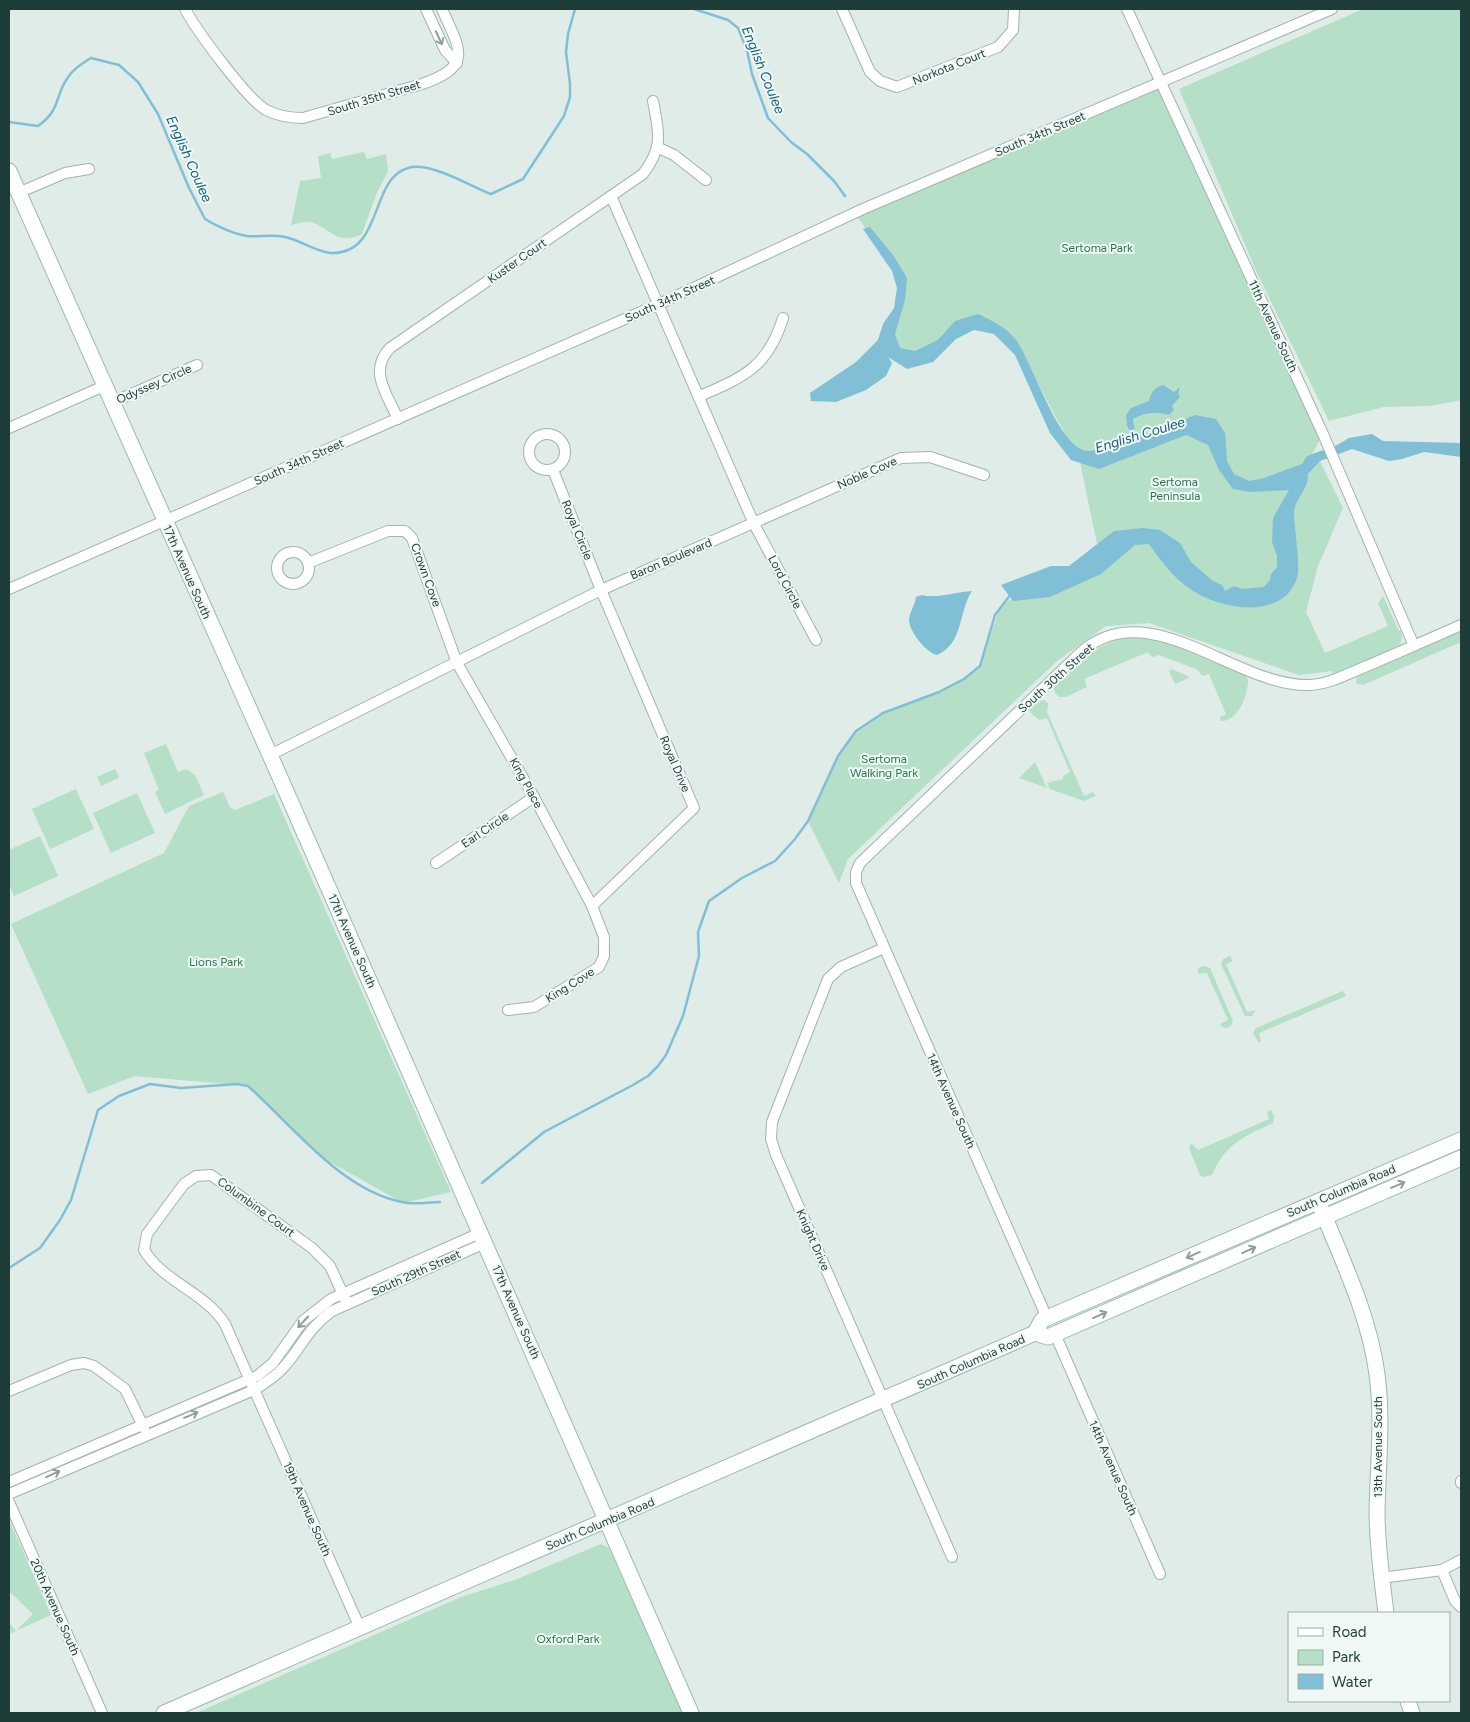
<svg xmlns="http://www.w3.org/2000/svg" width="1470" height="1722" viewBox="0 0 1470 1722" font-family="Figtree,sans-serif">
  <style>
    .green { fill: #b5dfc6 }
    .water { fill: #81bfd7 }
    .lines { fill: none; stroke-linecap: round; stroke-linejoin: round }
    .stream { stroke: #81bfd7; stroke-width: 2.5 }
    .street-casing { stroke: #a1b4af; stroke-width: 12 }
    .secondary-casing { stroke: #9cb9b2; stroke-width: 17 }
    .street { stroke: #fff; stroke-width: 10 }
    .secondary { stroke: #fff; stroke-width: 15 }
    .oneway { stroke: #8e9e9c }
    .labels { text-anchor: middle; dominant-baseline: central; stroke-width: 4; stroke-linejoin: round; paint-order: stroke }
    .street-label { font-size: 12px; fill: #1e3d39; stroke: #f0f8f5 }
    .park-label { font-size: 12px; fill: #25784f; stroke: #f0f8f5 }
    .water-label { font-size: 14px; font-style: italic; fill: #13607e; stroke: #f0f8f5 }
  </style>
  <rect width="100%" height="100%" fill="#dfece7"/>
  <g class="green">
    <polygon points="1363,9 1461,9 1461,400 1430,406 1384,407 1329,421 1257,273 1179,89"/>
    <polygon points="1159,82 1323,434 1302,472 1320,461 1343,508 1318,566 1306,612 1325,653 1388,626 1378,603 1383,596 1399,631 1401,631 1402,637 1400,645 1333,675 1332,671 1299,675 1149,623 1106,626 1057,661 848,859 839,883 808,821 840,752 854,735 883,713 939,692 964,679 980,666 1000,607 1040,578 1101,563 1080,462 1020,351 979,322 910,363 887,348 900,302 896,275 858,217"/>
    <path d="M364,152L367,159L386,154L388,171L376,195L362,234C337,246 332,229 311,222C306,221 297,224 291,225L300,181L321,178L318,156L330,153L332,159Z"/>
    <polygon points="1461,630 1461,642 1363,685 1356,683 1357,676 1361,673"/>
    <path d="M1132,637C1171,638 1209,660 1244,674L1248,679C1249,693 1238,722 1221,721L1220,717L1226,714L1209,674L1202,676L1198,670L1159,655L1152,657L1148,652L1084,679L1087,687L1066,697H1059L1055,693L1053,686C1080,661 1094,643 1132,637Z"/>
    <polygon points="1171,669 1188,676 1189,678 1175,684 1169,671"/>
    <polygon points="1045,700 1048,704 1047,712 1084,796 1093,792 1096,796 1084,801 1050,789 1047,783 1063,779 1063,776 1070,772 1047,718 1039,720 1030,712 1030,708 1037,702"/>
    <polygon points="166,744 178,772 186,769 195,775 204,795 165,814 155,792 159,790 144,753"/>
    <polygon points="1035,762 1047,788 1019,778"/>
    <polygon points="115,769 119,778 101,786 97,777"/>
    <polygon points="76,789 94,829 50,849 32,809"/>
    <polygon points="223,792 230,807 235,810 274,794 451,1192 403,1203 319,1156 248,1086 135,1076 88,1094 11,924 164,853 189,806"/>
    <polygon points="137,793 155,833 111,853 93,813"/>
    <polygon points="40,836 58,876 14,896 9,885 9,850"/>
    <polygon points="1230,956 1233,961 1226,964 1247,1012 1256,1010 1252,1016 1245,1016 1221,964 1223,959"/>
    <polygon points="1205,966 1210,968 1233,1021 1231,1026 1226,1028 1221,1026 1220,1024 1228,1020 1207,973 1198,974 1198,968"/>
    <polygon points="1343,991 1346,996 1259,1033 1261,1041 1259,1043 1253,1033 1256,1028"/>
    <path d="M1271,1110L1274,1116L1273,1123C1243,1137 1226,1143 1212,1175L1204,1177L1200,1175L1189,1148L1191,1143L1198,1150L1269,1119L1267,1112Z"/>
    <polygon points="9,1520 51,1615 9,1634 9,1623 16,1631 33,1614 9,1591"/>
    <polygon points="601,1544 609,1548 683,1713 196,1713 461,1597 515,1580"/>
  </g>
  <g class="water">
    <path d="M870,227L893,255L907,278L905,300L895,334L900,348L915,351L938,340L955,321L978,314C993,321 1006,327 1016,340C1032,361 1060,453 1089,451C1102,450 1117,442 1129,439L1132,434L1127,426L1126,415L1131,408L1149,401C1151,392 1154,388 1163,385L1174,392L1180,387L1178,394L1180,397L1172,406L1174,410L1169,415C1156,411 1145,412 1133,419L1135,434L1143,437L1195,415L1216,419L1225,433L1227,461L1234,474L1249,481L1264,478L1302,464L1307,456L1337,445L1349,438L1372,434L1383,441L1461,443V457L1424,452L1402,459L1389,461L1352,449L1320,461L1308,474C1309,490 1294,499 1294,513C1294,528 1301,566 1297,578C1282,622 1219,609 1190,589C1173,577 1160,560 1149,544L1135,545L1101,574L1050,597L1013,601L1001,585L1051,566H1069L1114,531L1143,528L1160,530L1180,543L1191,562L1213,581L1222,585L1225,591L1234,586L1242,589L1264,587L1270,580L1271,574L1277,567V556L1272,542L1273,518L1289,490L1251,492L1233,489L1219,470L1208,445L1186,435L1099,469L1071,460L1050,433L1015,355L994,334L974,330L956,339L933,362L907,369L888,357L892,363L886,376L866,390L836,402L811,401L810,393L856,362L878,340L883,324L894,308L897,288L892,271L863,229Z"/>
    <path d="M972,591C958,612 964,643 937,655C926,652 909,632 909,619C910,611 915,605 916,597C921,595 922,595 927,596C943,597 956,592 972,591Z"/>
  </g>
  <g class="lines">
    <g class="stream">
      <polyline points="694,9 728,20 738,28 747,50 752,74 768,118 791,142 807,154 834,181 845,196"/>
      <path d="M9,122L38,126C62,109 54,95 69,76C74,68 83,63 91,58L119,65L138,82L158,114L189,188L205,219C216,226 234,234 247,236C260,237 272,234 285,237C300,240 316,252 331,253C384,254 369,179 408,168C429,161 470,186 491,194L523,179L564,116L570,97V84L566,52L568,34L575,9"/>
      <polyline points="482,1183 544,1132 633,1085 648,1076 658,1066 666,1055 683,1016 699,956 698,932 709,901 742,878 775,861 795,839 808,821 838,756 856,731 883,713 939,692 964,679 980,666 995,615 1011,594"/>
      <path d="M9,1268L40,1248L60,1220L71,1200L98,1110L119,1096L150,1084L181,1088L237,1084L248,1086C292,1125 341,1190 402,1202C414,1205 428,1202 440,1202"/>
    </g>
    <g class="street-casing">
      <g id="street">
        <path d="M185,9C197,31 246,98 266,110C278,116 290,118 303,118L422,84C474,66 460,50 442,9"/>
        <polyline points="426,9 445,50 457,63"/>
        <polyline points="842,9 870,72 880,81 897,87 998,47 1013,30 1014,9"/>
        <polyline points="1127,9 1323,434 1414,646"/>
        <polyline points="659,148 674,155 706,180"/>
        <polyline points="18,193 65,173 89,169"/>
        <polyline points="611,196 754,524 816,640"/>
        <path d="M700,396C744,377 768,367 783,318"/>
        <polyline points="111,403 197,365"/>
        <path d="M398,419C387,394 368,371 390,348L643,174C664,146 659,133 653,101"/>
        <polyline points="9,428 104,386"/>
        <circle cx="547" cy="452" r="18"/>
        <polyline points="553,470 601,590 694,808 592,906"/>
        <circle cx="293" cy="568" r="16"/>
        <polyline points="308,563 388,531 405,531 412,538 457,663 534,797 592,906 604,937 604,956 599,967 534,1007 508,1010"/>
        <polyline points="9,589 659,304 863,209 1332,9"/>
        <polyline points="270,755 601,590 901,458 930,457 984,475"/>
        <polyline points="436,863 534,797"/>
        <polyline points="884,948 841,967 828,979 772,1122 771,1139 776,1155 952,1557"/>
        <path d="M347,1303L330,1266L312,1248L211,1175L196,1176L184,1184L147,1234L144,1250C163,1282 205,1292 225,1324L360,1628"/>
        <path d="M1047,1318L856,883V872L860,863L1081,652C1150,592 1237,688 1310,685C1330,684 1349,673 1367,666C1399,652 1430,639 1461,625"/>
        <polyline points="1055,1334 1160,1574"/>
        <polyline points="9,1391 71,1365 84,1363 94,1366 125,1389 144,1428"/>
        <polyline points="1461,1481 1461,1483"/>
        <polyline points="9,1482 257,1376 273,1363 303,1321 331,1299 480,1233"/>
        <path d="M9,1494L254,1390C265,1383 275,1377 283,1368C302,1347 307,1329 332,1311L485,1243"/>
        <polyline points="9,1502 102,1713"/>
        <polyline points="1442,1570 1455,1601 1461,1607"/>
        <polyline points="1381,1578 1442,1570 1461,1560"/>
      </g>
    </g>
    <g class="secondary-casing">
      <g id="secondary">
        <polyline points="9,171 278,773 691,1713"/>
        <path d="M1321,1208C1343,1262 1369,1315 1377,1374C1383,1419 1378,1465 1377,1511C1377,1545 1382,1580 1386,1613"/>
        <polyline points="1035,1333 1048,1337 1461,1158"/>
        <polyline points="1408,1701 1412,1713"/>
        <polyline points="164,1713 1035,1333 1042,1320 1047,1318 1461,1140"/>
      </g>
    </g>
    <use href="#street" class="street"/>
    <use href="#secondary" class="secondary"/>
  </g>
  <defs><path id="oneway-shaft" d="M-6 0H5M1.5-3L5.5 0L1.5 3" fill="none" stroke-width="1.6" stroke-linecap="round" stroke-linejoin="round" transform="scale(1.25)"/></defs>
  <g class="oneway">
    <use href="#oneway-shaft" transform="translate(439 38) rotate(65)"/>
    <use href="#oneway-shaft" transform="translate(1398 1185) rotate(-23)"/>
    <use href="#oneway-shaft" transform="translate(1249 1250) rotate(-24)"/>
    <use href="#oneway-shaft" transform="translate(1193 1255) rotate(156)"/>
    <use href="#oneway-shaft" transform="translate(1100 1315) rotate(-24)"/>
    <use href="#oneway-shaft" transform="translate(303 1322) rotate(133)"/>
    <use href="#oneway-shaft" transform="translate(191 1415) rotate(-23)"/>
    <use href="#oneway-shaft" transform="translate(53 1474) rotate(-24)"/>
  </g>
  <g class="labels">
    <g class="street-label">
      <text transform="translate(949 67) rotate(-22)">Norkota Court</text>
      <text transform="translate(374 98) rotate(-17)">South 35th Street</text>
      <text transform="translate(1040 134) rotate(-23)">South 34th Street</text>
      <text transform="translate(517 261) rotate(-35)">Kuster Court</text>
      <text transform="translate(670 299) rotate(-24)">South 34th Street</text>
      <text transform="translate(1273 326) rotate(65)">11th Avenue South</text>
      <text transform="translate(154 384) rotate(-24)">Odyssey Circle</text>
      <text transform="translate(299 462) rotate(-24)">South 34th Street</text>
      <text transform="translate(867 473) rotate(-24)">Noble Cove</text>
      <text transform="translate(577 530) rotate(68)">Royal Circle</text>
      <text transform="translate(671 559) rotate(-23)">Baron Boulevard</text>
      <text transform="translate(187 572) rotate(66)">17th Avenue South</text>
      <text transform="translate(426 575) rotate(70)">Crown Cove</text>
      <text transform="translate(785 582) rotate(62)">Lord Circle</text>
      <text transform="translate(1056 678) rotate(-42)">South 30th Street</text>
      <text transform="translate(675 764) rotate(67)">Royal Drive</text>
      <text transform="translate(526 783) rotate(61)">King Place</text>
      <text transform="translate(485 830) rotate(-34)">Earl Circle</text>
      <text transform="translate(352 941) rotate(66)">17th Avenue South</text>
      <text transform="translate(570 985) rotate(-32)">King Cove</text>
      <text transform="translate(951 1101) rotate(66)">14th Avenue South</text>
      <text transform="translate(1341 1191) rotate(-23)">South Columbia Road</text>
      <text transform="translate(256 1207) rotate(36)">Columbine Court</text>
      <text transform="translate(813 1240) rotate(66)">Knight Drive</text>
      <text transform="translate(416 1273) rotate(-24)">South 29th Street</text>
      <text transform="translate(516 1312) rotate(66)">17th Avenue South</text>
      <text transform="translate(971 1362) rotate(-24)">South Columbia Road</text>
      <text transform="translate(1378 1447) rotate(-90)">13th Avenue South</text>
      <text transform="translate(1113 1468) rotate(66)">14th Avenue South</text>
      <text transform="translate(307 1509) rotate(66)">19th Avenue South</text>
      <text transform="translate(600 1524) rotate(-23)">South Columbia Road</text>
      <text transform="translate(55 1607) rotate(66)">20th Avenue South</text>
    </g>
    <g class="park-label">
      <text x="1097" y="248">Sertoma Park</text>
      <text x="1175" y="482">Sertoma<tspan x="1175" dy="14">Peninsula</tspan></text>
      <text x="884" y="759">Sertoma<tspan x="884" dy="14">Walking Park</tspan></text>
      <text x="216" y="962">Lions Park</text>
      <text x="568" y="1639">Oxford Park</text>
    </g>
    <g class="water-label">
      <text transform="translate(763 70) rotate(68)">English Coulee</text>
      <text transform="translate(189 159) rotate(66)">English Coulee</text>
      <text transform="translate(1140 435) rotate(-17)">English Coulee</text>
    </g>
  </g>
  <rect width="1470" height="1722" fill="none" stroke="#1e3d39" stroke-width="20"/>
  <rect x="1288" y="1612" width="162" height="90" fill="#f0f8f5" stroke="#9cadaa"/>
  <rect x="1298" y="1628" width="25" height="8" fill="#ffffff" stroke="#9cadaa"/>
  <text x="1332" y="1637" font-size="15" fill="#1e3d39">Road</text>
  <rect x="1298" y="1650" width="25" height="15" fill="#b5dfc6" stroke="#9cadaa"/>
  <text x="1332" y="1662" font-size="15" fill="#1e3d39">Park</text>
  <rect x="1298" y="1674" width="25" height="15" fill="#81bfd7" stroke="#9cadaa"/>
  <text x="1332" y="1687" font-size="15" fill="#1e3d39">Water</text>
</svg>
